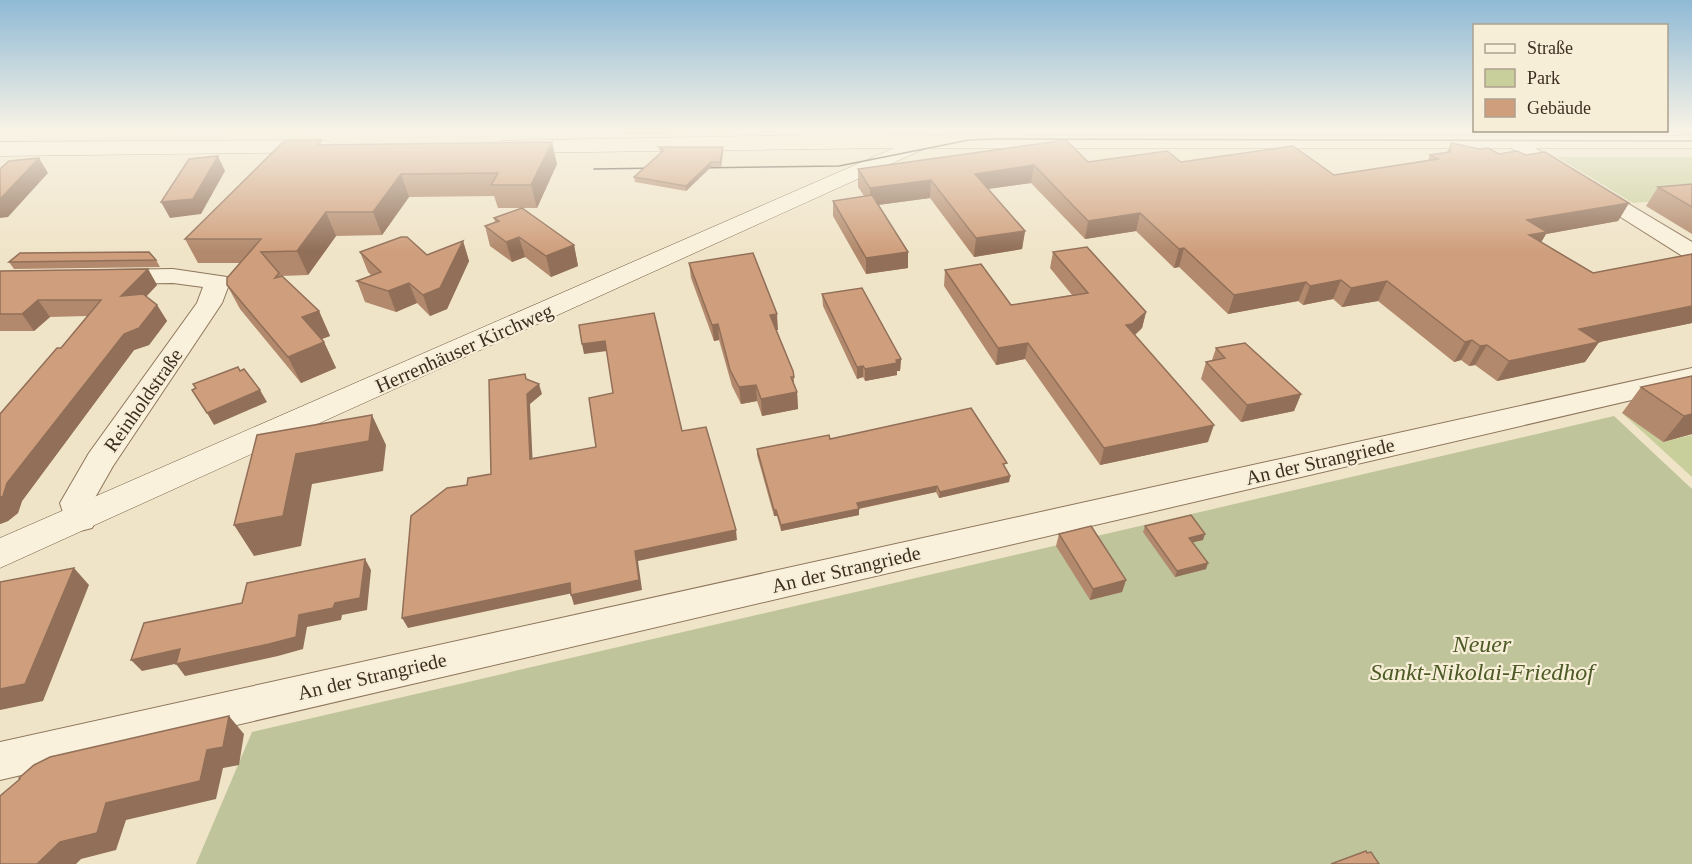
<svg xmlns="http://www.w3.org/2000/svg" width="1692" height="864" viewBox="0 0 1692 864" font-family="Georgia,serif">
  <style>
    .green { fill: #c9cf9b }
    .cemetery { fill: #bfc49a }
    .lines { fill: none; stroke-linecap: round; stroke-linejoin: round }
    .street-casing { stroke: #8d765c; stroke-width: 2 }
    .secondary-casing { stroke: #6f573f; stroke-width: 1 }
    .street { fill: #faf1dc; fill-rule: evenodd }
    .secondary { fill: #faf1dc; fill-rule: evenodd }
    .tram { stroke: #3d2e20; stroke-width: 1.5 }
    .wall { fill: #b2896c }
    .shaded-wall { fill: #916f58 }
    .building { fill: #cf9f7d; stroke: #916f58; stroke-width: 1.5 }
    .labels { text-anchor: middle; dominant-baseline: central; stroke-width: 4.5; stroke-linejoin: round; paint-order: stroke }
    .street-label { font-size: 20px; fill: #3d2e20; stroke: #f7eed8 }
    .near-park-label { font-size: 24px; font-style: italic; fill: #4d5a26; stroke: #f7eed8 }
  </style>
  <rect width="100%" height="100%" fill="#f0e4c8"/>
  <g class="green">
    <polygon points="0,130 304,130 302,133 0,134"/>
    <polygon points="1557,157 1692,157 1692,198 1633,203"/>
    <polygon points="1622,413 1663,442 1692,435 1692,477"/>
  </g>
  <polygon class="cemetery" points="1614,416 1692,489 1692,864 196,864 252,732"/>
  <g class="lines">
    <g class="street-casing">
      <g id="street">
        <polygon points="1515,136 1692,242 1692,259 1684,257 1508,146 1505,142 1508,138"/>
        <polygon points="173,269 227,277 230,282 222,303 113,466 92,503 97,519 92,528 80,531 68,528 60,503 89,453 197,303 203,287 173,283 111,284 102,282 99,277 102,272 111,270"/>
        <polygon points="1692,368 1692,386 0,780 0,742"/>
      </g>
    </g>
    <g class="secondary-casing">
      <g id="secondary">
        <polygon points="807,135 1692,136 1692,148 926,148 0,568 0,538 894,148 509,153 501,151 498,146 501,141"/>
        <polygon points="322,140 330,142 333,147 330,152 0,156 0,142"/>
      </g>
    </g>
    <use href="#street" class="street"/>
    <use href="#secondary" class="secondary"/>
    <g class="tram">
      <polyline points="693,168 839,166 969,140 991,139 1692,141"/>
      <polyline points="594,169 660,168"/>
    </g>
  </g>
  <g class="wall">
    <polygon points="617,130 727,130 727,133 624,134"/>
    <polygon points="1676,130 1692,130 1692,134 1682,134"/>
    <polygon points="1451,143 1499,154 1526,155 1629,203 1618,221 1546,234 1541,242 1593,273 1692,323 1599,342 1585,362 1497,381 1475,365 1469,366 1461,360 1454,362 1378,301 1342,307 1333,299 1303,305 1298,301 1228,314 1179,267 1174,268 1136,231 1085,239 1031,183 988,189 1025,231 1022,249 974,257 930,198 878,205 908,268 866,274 833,216 833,201 864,196 858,187 858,169 1088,162 1181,162 1334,175 1428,160 1430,155 1447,152"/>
    <polygon points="323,145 557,164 537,208 523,208 574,245 578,266 551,277 525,257 512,262 490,246 485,226 495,222 494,218 521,208 498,208 494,196 409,197 382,235 336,236 308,275 281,276 319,311 330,336 321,339 324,342 336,368 301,383 240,309 227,285 240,263 198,263 185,239"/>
    <polygon points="659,147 723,152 721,167 711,167 686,191 635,182 634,177 660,153"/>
    <polygon points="1692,184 1692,234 1646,206 1658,187"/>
    <polygon points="463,241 469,261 447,309 430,316 417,303 396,312 365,302 357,281 372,276 368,272 360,252 427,255"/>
    <polygon points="1053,252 1146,312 1142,328 1135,335 1208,442 1100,465 1025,359 996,365 944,286 945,270 1011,305 1072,295 1050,268"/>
    <polygon points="156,260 160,267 14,269 9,262"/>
    <polygon points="689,263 778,330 776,330 794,377 794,384 797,392 798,409 762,416 757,401 741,404 732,386 719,340 714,341 691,278"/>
    <polygon points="148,269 157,285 146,297 157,305 167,321 149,345 134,350 22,501 18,513 8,521 0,524 0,414 61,348 87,316 50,317 34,331 0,331 0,271"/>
    <polygon points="822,294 901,359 900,371 897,371 897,375 865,381 863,377 857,379 823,306"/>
    <polygon points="1216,348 1301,394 1294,411 1241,422 1201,379 1206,362 1212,360"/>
    <polygon points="1692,376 1692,434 1663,442 1622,413 1641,387"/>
    <polygon points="830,439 1010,476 1009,482 939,498 936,492 859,509 859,515 781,531 777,516 774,516 757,455 757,449"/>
    <polygon points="1145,526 1203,540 1192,542 1206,569 1175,577 1143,532"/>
    <polygon points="1059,534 1126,580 1122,592 1090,600 1056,546"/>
  </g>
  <g class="shaded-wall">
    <polygon points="552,142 557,164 537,208 531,185"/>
    <polygon points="723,147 723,152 721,167 720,162"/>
    <polygon points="218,156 225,171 201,214 170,218 161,202"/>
    <polygon points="39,158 48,173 8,217 0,218 0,199"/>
    <polygon points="711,162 711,167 686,191 686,186"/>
    <polygon points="1034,165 1031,183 973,191 975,174"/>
    <polygon points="401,174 409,197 382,235 373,212"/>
    <polygon points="931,180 930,198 870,206 870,188"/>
    <polygon points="1629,203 1618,221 1546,234 1536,251 1519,254 1527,220"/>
    <polygon points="326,212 336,236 308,275 297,251"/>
    <polygon points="1140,213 1136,231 1085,239 1088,221"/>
    <polygon points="1025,231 1022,249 974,257 976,238"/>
    <polygon points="519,237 525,257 512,262 506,242"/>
    <polygon points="463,241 469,261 447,309 430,316 423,295"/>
    <polygon points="574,245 578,266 551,277 546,256"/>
    <polygon points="1184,248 1179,267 1174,268 1179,249"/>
    <polygon points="908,252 908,268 866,274 866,258"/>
    <polygon points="148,269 157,285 131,312 121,296"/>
    <polygon points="1341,280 1333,299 1303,305 1310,286"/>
    <polygon points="1387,281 1378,301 1342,307 1351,288"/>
    <polygon points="1306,282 1298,301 1228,314 1234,295"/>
    <polygon points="409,283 417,303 396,312 388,291"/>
    <polygon points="38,300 50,317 34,331 22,314"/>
    <polygon points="157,305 167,321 149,345 134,350 22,501 18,513 8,521 0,524 0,498 7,483 124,334"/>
    <polygon points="1692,306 1692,323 1566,349 1579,329"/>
    <polygon points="319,311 330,336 314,342 302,317"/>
    <polygon points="1146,312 1142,328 1128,341 1126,325"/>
    <polygon points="777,314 778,330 771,331 770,315"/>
    <polygon points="718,324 719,340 714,341 712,325"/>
    <polygon points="1472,340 1461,360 1454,362 1465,342"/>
    <polygon points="605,341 607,351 584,354 582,344"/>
    <polygon points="324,342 336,368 301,383 288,357"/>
    <polygon points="1599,342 1585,362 1497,381 1509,361"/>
    <polygon points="1028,343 1025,359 996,365 998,348"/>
    <polygon points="1487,345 1475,365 1469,366 1480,346"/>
    <polygon points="901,359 900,371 897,371 897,375 865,381 865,369"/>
    <polygon points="863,366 863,377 857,379 857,367"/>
    <polygon points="539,384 542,394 530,404 533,469 530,459 527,394"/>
    <polygon points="756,385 757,401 741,404 739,387"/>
    <polygon points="260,390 267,402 214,425 207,413"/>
    <polygon points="797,392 798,409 762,416 761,399"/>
    <polygon points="1301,394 1294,411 1241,422 1247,405"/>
    <polygon points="1692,414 1692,434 1663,442 1684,416"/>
    <polygon points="372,415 386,445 383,471 312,484 301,546 254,556 234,525 296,454"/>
    <polygon points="1214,425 1208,442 1100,465 1104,448"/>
    <polygon points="1010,476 1009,482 939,498 940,492"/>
    <polygon points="937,486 936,492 856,509 857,503"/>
    <polygon points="859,509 859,515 781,531 781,525"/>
    <polygon points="774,510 776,510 777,516 774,516"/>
    <polygon points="736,530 737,540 638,561 642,590 574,605 571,595 635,551"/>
    <polygon points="1205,534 1203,540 1186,544 1189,538"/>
    <polygon points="365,559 371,570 367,610 342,615 341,620 307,627 303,649 278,656 185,676 176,664 299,615 335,603"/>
    <polygon points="1208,563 1206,569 1175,577 1177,571"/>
    <polygon points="74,568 89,585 43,701 0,710 0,689"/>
    <polygon points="1126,580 1122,592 1090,600 1093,589"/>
    <polygon points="570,583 573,593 408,628 402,618"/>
    <polygon points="180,649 189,661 142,671 131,660"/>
    <polygon points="229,716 244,734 239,765 223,768 216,799 126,820 116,850 81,859 76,864 37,864 60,842 106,803 207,750"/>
  </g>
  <g class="building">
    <polygon points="322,140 318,145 552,142 531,185 491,185 498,173 401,174 373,212 326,212 297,251 261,252 279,273 275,278 282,276 319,311 302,317 324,342 288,357 227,285 227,278 261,239 185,239 284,141"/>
    <polygon points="1066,140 1088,162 1167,151 1181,162 1293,146 1334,175 1438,159 1430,155 1450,152 1451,143 1479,149 1488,148 1499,154 1517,151 1526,155 1545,152 1629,203 1527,220 1547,232 1529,235 1593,273 1692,254 1692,306 1579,329 1599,342 1509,361 1487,345 1480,346 1472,340 1465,342 1387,281 1351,288 1341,280 1310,286 1306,282 1234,295 1184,248 1179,249 1140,213 1088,221 1034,165 975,174 1025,231 976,238 931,180 870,188 858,169"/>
    <polygon points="659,147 723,147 720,162 711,162 686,186 634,177 664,150"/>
    <polygon points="218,156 193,199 161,202 189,159"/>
    <polygon points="39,158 0,199 0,169 9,161"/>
    <polygon points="1692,184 1692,207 1658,187"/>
    <polygon points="872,195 908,252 866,258 833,201"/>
    <polygon points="522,208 574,245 546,256 519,237 506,242 485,226 499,221 494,218"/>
    <polygon points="401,237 407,237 427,255 463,241 440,288 423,295 409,283 388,291 357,281 381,272 360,252"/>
    <polygon points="1087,247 1146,312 1132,324 1126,325 1214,425 1104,448 1028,343 998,348 945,270 981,264 1011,305 1088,293 1053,252"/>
    <polygon points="149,252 156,260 9,262 20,253"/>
    <polygon points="753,253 777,314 770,315 793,371 794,377 791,377 797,392 761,399 756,385 739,387 730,370 718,324 712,325 689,263"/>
    <polygon points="148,269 121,296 143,294 157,305 139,328 124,334 7,483 3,496 0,498 0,414 57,348 61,348 101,300 38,300 22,314 0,314 0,271"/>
    <polygon points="862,288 901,359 896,360 897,363 865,369 863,366 857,367 822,294"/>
    <polygon points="654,313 682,431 706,427 736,530 635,551 639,580 571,595 570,583 402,618 411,516 447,488 467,485 468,478 491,474 489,380 525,374 526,379 539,384 527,394 530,459 596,447 589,398 613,393 605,341 582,344 579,325"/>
    <polygon points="1245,343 1301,394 1247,405 1206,362 1225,358 1216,348"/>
    <polygon points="238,367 240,371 244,369 260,390 207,413 192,390 196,388 193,384"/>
    <polygon points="1692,376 1692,414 1684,416 1641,387"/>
    <polygon points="971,408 1007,463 1003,464 1010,476 940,492 937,486 857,503 859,509 781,525 776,510 774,510 757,449 829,435 830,439"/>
    <polygon points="372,415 369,441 296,454 283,516 234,525 257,435"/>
    <polygon points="1191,515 1205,534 1189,538 1208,563 1177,571 1145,526"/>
    <polygon points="1091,526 1126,580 1093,589 1059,534"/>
    <polygon points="365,559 360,598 335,603 333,608 299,615 296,637 269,644 176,664 180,649 131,660 144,623 242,603 247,583"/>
    <polygon points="74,568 25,684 0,689 0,582"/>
    <polygon points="229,716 223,747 207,750 200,781 106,803 97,833 60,842 37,864 0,864 0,796 20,779 19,778 34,765 50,757"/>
    <polygon points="1366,851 1367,853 1371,852 1379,864 1331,864"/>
  </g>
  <linearGradient id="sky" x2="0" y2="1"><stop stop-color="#8fbad6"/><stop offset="0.52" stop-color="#f8f3e6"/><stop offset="1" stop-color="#f8f3e6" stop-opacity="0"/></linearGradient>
  <rect width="1692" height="251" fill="url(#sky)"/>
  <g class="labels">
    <g class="street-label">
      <text transform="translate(464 348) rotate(-24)">Herrenhäuser Kirchweg</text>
      <text transform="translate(143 400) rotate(-55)">Reinholdstraße</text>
      <text transform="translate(1320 461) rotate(-13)">An der Strangriede</text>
      <text transform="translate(846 569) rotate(-13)">An der Strangriede</text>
      <text transform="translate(372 676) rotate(-13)">An der Strangriede</text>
    </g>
    <g class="near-park-label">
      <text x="1482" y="644">Neuer<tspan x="1482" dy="28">Sankt-Nikolai-Friedhof</tspan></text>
    </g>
  </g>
  <rect x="1473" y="24" width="195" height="108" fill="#f7eed8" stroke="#ada18e" stroke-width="1.5"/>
  <rect x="1485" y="44" width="30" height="9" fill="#faf1dc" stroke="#ada18e" stroke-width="1.5"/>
  <text x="1527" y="54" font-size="18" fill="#3d2e20">Straße</text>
  <rect x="1485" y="69" width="30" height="18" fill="#c9cf9b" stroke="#ada18e" stroke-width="1.5"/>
  <text x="1527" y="84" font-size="18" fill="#3d2e20">Park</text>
  <rect x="1485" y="99" width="30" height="18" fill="#cf9f7d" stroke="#ada18e" stroke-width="1.5"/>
  <text x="1527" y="114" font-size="18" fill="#3d2e20">Gebäude</text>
</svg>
